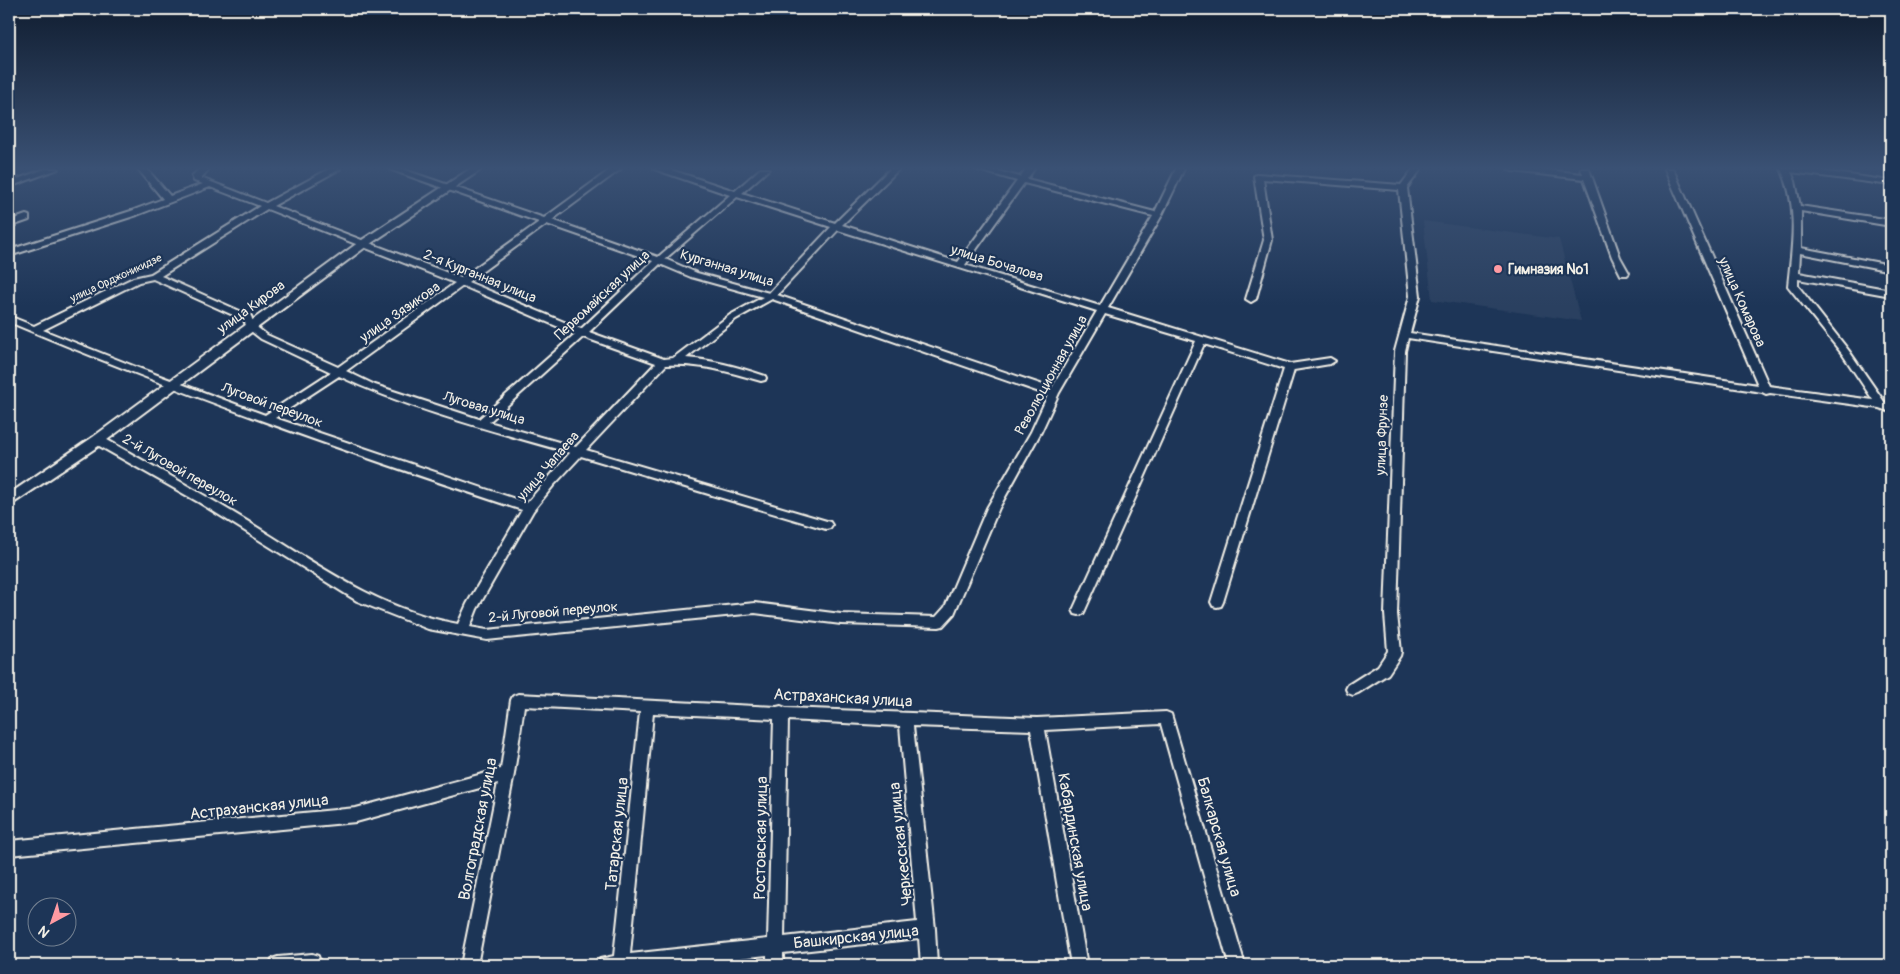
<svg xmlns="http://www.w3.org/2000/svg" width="1900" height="974" viewBox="0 0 1900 974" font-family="Pangolin,sans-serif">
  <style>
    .built { fill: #2a4060 }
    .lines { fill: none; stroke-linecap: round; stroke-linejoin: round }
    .minor-casing { stroke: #f4f1e8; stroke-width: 4 }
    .tertiary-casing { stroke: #f4f1e8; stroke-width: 4 }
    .minor { fill: #1d3557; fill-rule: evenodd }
    .tertiary { fill: #1d3557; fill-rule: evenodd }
    .poi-dot { fill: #ff9aa2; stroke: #1d3557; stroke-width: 2 }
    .labels { text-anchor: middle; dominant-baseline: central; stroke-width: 4.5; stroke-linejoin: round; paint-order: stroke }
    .far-street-label { font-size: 11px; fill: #f4f1e8; stroke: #1d3557 }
    .street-label { font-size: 14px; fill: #f4f1e8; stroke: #1d3557 }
    .poi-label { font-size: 14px; font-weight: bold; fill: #f4f1e8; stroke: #1d3557; text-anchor: start }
    .near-street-label { font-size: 16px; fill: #f4f1e8; stroke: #1d3557 }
  </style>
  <rect width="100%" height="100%" fill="#1d3557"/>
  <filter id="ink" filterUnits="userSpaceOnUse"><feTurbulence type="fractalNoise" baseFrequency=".02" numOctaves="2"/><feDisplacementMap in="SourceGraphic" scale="10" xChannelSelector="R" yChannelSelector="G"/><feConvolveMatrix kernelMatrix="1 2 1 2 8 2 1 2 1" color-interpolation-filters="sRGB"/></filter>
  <g filter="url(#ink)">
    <polygon class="built" points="1423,221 1559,239 1581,321 1432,300"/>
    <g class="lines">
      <g class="minor-casing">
        <g id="minor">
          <polygon points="45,169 58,169 9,187 9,182"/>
          <path d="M138,169H147L170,196L203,184L194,181L192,176L199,169H209L201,178L266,203L329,169H340L273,206L461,278L539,222L389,169H402L544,218L611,169H621L552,220L658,257L730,195L654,169H668L735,191L760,169H769L742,193L835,223L890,169H899L842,225L958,262L1017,181L975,169H990L1020,177L1026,169H1034L1027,179L1155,212L1176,169H1184L1162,215L1108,308L1290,364L1330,358L1335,361L1330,364L1294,370L1223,602L1221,606L1217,607L1213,606L1211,602L1284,369L1204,344L1085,610L1083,614L1079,615L1075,614L1073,610L1196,341L1105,314L1059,393L1041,432L999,508L954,614L943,626L939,627L841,624L755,613L487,640L428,629L357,601L200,503L94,443L93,440L94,437H102C151,465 200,492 247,521C315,563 378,610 458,624L467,604L522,510C349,453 177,393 9,322V316L34,326L133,278L151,274L260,206L210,187L137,215L9,256V250L131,211L163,199ZM1024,183L1153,216L1100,306L965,265ZM737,197L831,227L769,293L697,273L665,259ZM267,209L455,283L338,367L267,335L254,325L251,316L161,276ZM547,224L653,261L581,329L468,282ZM838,230L1097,311L1052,388L777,295ZM660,264L691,277L763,297L730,315L673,358L664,359L589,332ZM153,279L244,320L247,328L261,339L331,372L265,415L141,369L43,330L139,282ZM463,286L575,334L479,419L375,385L346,371ZM772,299L1048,395L1031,432L987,508L945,607L936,617L841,614L755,603L487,630L470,627L477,609L533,511L553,486L581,456L826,529L830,528L832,525L830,522L586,450L666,365C700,363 729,372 761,381L765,380L766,378L765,376C739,367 713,360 686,358L736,319ZM583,337L656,363L576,447L489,422ZM339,376C411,410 494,431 570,453L527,503L275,418Z"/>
          <path d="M1413,169H1421L1407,188L1420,296L1410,333L1758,385L1665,169H1673L1769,386L1873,400L1843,355L1788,286C1792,247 1799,206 1781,169H1807L1891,181V185L1791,172L1795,181L1800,206L1891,220V226L1801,211V248L1891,265V271L1800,253L1799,273L1891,290V296L1798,279V286L1849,351L1885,403L1891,405V412L1879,408L1770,393L1766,394L1762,392L1408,338L1405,351L1397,614L1401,652L1400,656L1388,674L1358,693L1353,695L1348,693L1346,689L1348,685L1378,666L1388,651L1385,614L1395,351L1410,296L1399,190L1263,179L1272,240L1256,299L1251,302L1246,299L1264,240L1254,176L1258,174L1401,185Z"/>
          <polygon points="1508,169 1540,169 1583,174 1581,169 1589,169 1620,257 1629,273 1627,275 1621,275 1612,257 1584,179 1512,171"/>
          <polygon points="26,215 29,216 29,220 9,227 9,221"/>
          <path d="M518,694L777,707L781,706L786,708L1037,718L1166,712L1171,714L1245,965H1229L1161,724L1045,730L1087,965H1071L1031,730L913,726L935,929L937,965H921L919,938L783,953V965H767V955L675,965H598L600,959L614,956L640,712L524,706L514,774L477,965H461L498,783L356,822L9,855V841L356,808L501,769L511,700L513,696ZM653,713L774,719L768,939L630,954ZM788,720L900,726L917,922L784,937Z"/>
          <polygon points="312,954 318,956 320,962 319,965 270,965 272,959 278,957"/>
        </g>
      </g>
      <g class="tertiary-casing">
        <polygon id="tertiary" points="470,169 482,169 367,246 103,443 9,506 9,494 93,437 359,242"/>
      </g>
      <use href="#minor" class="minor"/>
      <use href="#tertiary" class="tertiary"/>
    </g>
  </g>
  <linearGradient id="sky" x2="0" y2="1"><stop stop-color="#101d30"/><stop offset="0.55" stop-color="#3a5174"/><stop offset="1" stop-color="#3a5174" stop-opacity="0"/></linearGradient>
  <rect width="1900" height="306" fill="url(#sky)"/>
  <circle class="poi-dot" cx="1498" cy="269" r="5"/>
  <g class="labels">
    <g class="far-street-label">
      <text transform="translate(116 278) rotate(-25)">улица Орджоникидзе</text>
    </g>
    <g class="street-label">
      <text transform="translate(997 263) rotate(17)">улица Бочалова</text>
      <text transform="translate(727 268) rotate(17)">Курганная улица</text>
      <text transform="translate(480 276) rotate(22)">2-я Курганная улица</text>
      <text transform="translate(602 295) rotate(-43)">Первомайская улица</text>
      <text transform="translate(1742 302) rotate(66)">улица Комарова</text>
      <text transform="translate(251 307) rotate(-36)">улица Кирова</text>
      <text transform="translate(400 312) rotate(-35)">улица Зязикова</text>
      <text transform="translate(1051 375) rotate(-61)">Революционная улица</text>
      <text transform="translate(272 405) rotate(20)">Луговой переулок</text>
      <text transform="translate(484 408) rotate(17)">Луговая улица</text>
      <text transform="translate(1382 435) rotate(-88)">улица Фрунзе</text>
      <text transform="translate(548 466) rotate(-49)">улица Чапаева</text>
      <text transform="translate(180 470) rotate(30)">2-й Луговой переулок</text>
      <text transform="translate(553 612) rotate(-5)">2-й Луговой переулок</text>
    </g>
    <g class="poi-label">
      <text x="1508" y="269">Гимназия №1</text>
    </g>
    <g class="near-street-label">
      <text transform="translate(843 698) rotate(3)">Астраханская улица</text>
      <text transform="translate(259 807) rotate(-6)">Астраханская улица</text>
      <text transform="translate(478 829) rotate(-79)">Волгоградская улица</text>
      <text transform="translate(617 834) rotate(-84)">Татарская улица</text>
      <text transform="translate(1219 837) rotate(74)">Балкарская улица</text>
      <text transform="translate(761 838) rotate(-89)">Ростовская улица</text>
      <text transform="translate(1075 842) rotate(80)">Кабардинская улица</text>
      <text transform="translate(901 844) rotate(-96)">Черкесская улица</text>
      <text transform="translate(856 937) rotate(-6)">Башкирская улица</text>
    </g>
  </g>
  <rect width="1900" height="974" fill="none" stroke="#1d3557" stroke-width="30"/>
  <rect x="15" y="15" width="1870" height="944" fill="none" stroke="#f4f1e8" stroke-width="2" filter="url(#ink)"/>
  <g transform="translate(52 922) rotate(220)"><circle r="24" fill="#1d3557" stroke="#738091"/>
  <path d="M0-4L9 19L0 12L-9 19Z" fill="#ff9aa2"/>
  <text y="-8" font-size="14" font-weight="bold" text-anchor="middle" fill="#f4f1e8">N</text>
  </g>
</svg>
